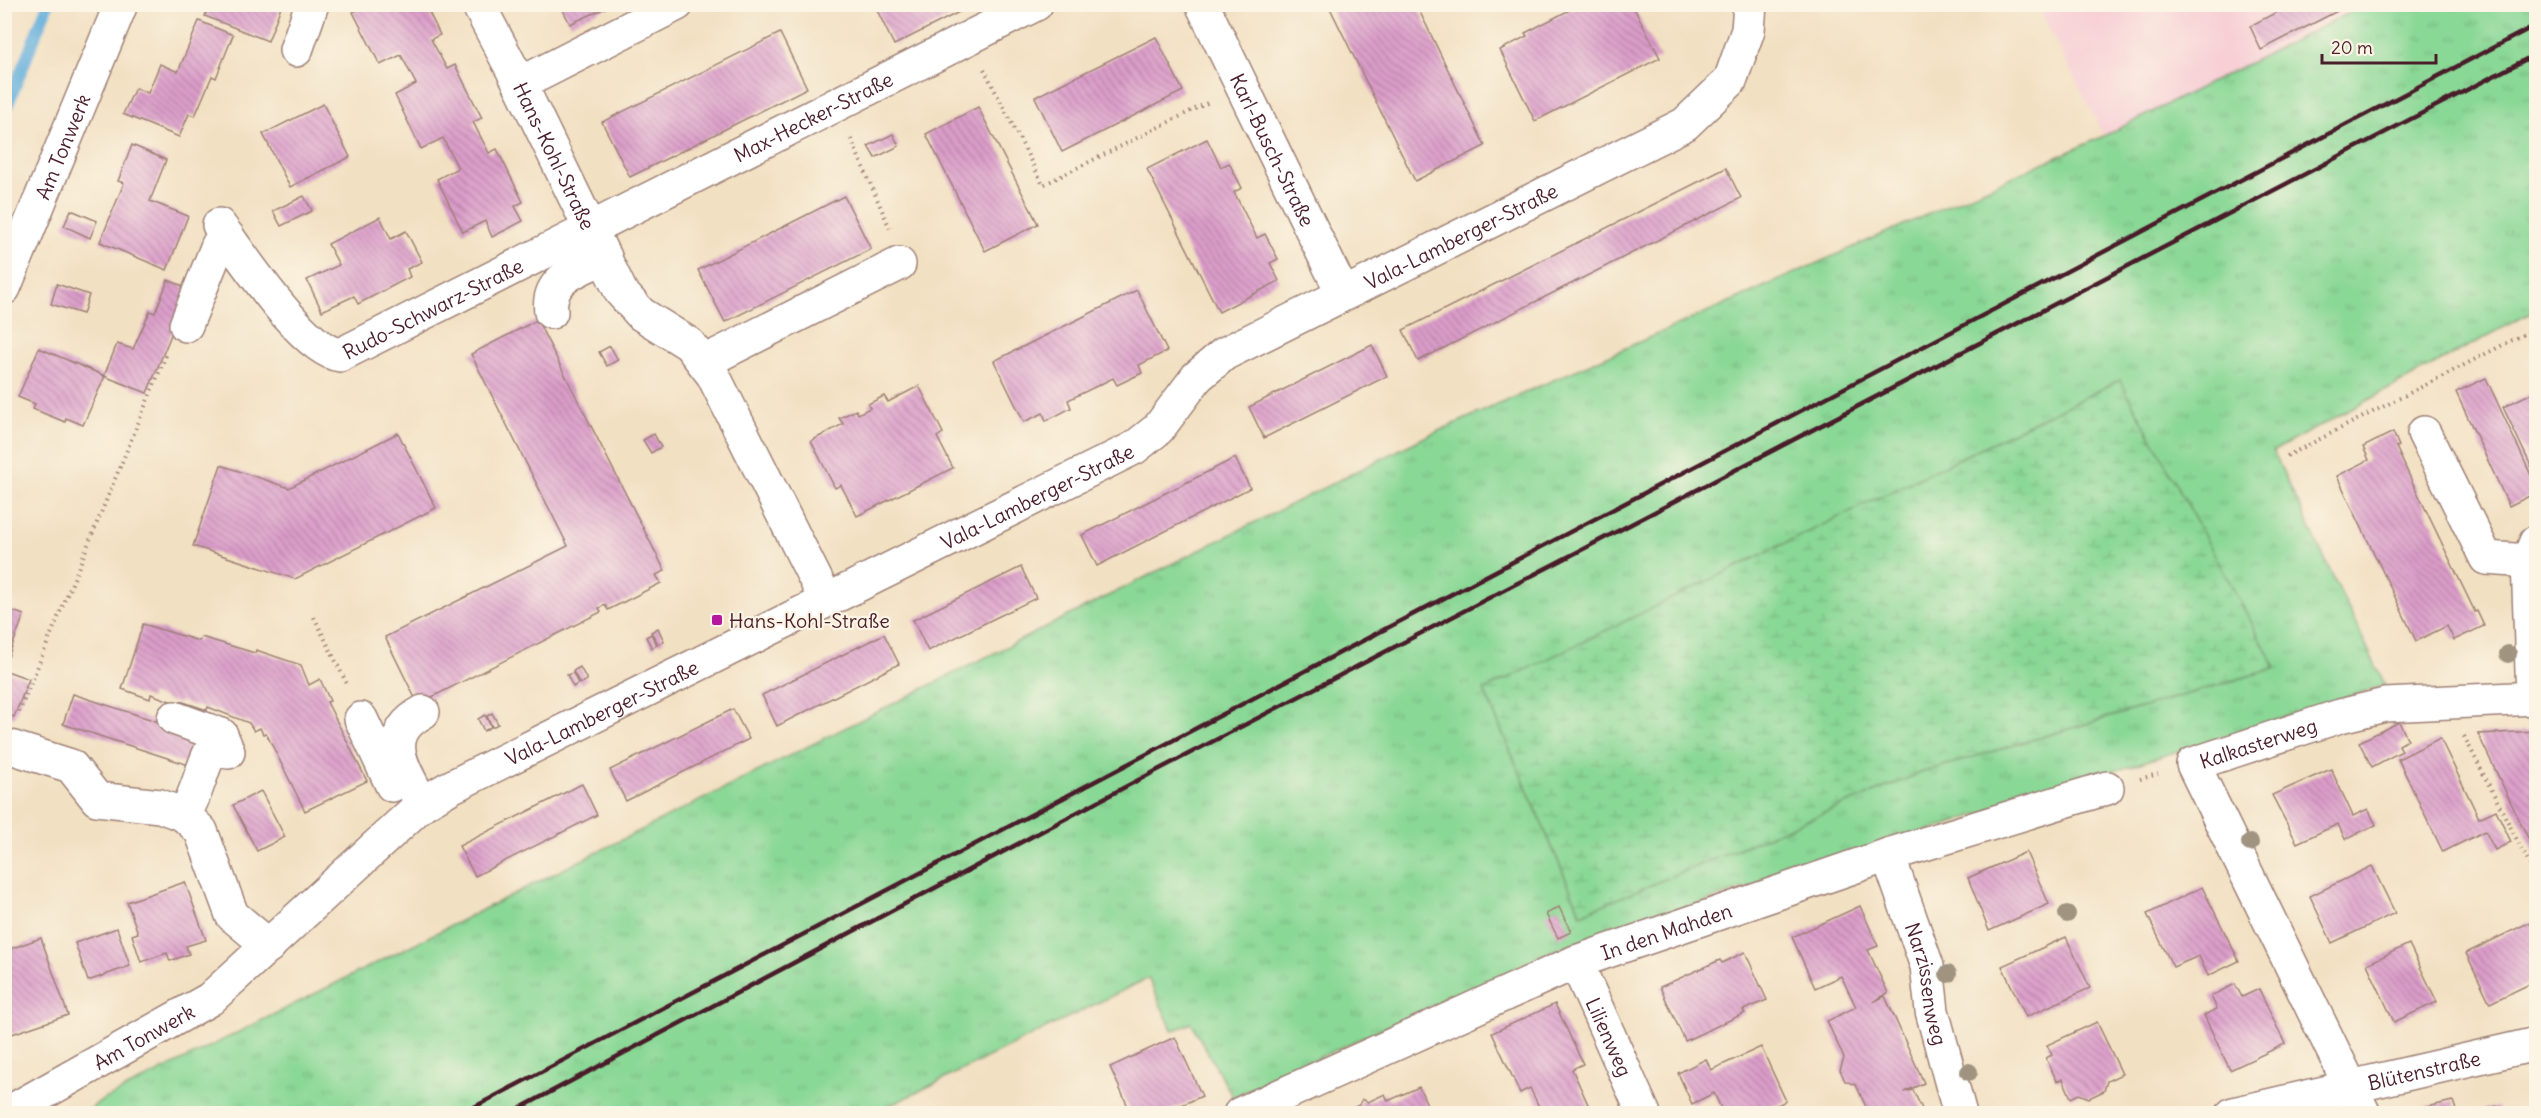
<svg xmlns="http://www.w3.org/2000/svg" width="2541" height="1118" viewBox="0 0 2541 1118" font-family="Delius,sans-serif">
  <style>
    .built { fill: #f7cfd5 }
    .grass { fill: url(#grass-tufts); stroke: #6a7c60; stroke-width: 1.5 }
    .wetland { fill: url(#wetland-marsh); stroke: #6a7c60; stroke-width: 1.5 }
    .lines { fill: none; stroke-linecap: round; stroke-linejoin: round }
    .stream { stroke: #62aedb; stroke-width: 12 }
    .building { fill: url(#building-back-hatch) }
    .minor-casing { stroke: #9e8076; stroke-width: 36 }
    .path { stroke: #9e8076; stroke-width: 4; stroke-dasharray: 1.5 4.5; stroke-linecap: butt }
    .minor { stroke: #fff; stroke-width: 33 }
    .rail { stroke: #4a1f2b; stroke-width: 4.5 }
    .tree { fill: #a09481 }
    .poi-dot { fill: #b5179e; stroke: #fcf5e5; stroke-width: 2 }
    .labels { text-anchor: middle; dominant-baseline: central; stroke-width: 4.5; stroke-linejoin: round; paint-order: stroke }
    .street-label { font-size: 20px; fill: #4a1f2b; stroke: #fcf5e5 }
    .poi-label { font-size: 20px; fill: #4a1f2b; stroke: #fcf5e5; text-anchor: start }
  </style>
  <defs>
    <pattern id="grass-tufts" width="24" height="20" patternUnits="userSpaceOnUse" patternTransform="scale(1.5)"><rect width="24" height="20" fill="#8ad896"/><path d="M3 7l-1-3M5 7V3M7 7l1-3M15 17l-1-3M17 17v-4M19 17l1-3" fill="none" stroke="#79b981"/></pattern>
    <pattern id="wetland-marsh" width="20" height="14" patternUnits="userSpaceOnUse" patternTransform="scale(1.5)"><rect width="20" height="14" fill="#8ad896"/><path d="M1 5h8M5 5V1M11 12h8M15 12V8" fill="none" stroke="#79b981"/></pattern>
    <pattern id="building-back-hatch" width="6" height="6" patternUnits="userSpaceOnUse" patternTransform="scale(1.5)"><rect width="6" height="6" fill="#db9dca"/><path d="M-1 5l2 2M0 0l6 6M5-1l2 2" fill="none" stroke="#b47fa4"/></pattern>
  </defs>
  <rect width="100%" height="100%" fill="#fcf5e5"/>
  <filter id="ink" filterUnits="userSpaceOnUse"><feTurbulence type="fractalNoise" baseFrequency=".0167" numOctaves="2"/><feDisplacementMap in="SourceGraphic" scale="12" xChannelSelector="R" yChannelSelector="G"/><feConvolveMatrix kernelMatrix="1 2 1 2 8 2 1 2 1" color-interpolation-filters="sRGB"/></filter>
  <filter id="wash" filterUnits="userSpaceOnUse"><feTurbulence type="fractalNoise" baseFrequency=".008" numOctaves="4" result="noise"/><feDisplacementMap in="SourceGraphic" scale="24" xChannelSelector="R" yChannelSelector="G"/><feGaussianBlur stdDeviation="1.35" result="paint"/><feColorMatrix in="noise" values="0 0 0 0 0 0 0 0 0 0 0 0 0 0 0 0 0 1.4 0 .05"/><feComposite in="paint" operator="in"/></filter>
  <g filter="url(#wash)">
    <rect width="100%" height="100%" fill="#f2e0c2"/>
    <polygon class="built" points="2037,5 2365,5 2104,136"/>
    <polygon class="grass" points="2365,5 2536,5 2536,310 2273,451 2385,685 1556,949 1233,1097 1191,1023 1173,1031 1148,978 875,1113 86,1114 97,1103 1425,437 2104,136"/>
    <polygon class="wetland" points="2120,380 2276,668 1923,772 1581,914 1484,690"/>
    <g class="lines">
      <polyline class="stream" points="4,114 48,4"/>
    </g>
    <g id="blocks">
      <g class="building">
        <polygon points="210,4 282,4 268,41 205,16"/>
        <polygon points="369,4 425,4 440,35 431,39 447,69 455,65 482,118 473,122 489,153 497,149 523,202 515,206 523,221 492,237 485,221 463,232 437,179 458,168 443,138 421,149 395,95 416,84 401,55 380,65 353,12"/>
        <polygon points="560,4 609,4 610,6 570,24"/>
        <polygon points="874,4 975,4 894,45"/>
        <polygon points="1328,4 1416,4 1485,146 1415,181"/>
        <polygon points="1581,4 1632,4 1660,58 1535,121 1500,50 1527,36 1525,33"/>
        <polygon points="2292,4 2351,4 2261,50 2250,26"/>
        <polygon points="199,21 233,35 216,78 212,76 195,116 189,114 179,137 123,114 135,88 148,93 160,64 178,72"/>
        <polygon points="780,33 807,88 630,177 602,122"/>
        <polygon points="1156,37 1183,91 1062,152 1035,97"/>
        <polygon points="323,104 350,157 290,187 263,134"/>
        <polygon points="978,107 1038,224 985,251 926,134"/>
        <polygon points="893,134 899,146 875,158 868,146"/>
        <polygon points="1207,139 1221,167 1229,163 1242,188 1234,192 1257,238 1265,234 1278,259 1270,263 1279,281 1219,312 1147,169"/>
        <polygon points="132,145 166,160 150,201 188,216 167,270 100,242 124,183 118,181"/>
        <polygon points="1726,168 1741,198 1418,361 1403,330"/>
        <polygon points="304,196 312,211 281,226 273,211"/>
        <polygon points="844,196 871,249 725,322 698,270"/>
        <polygon points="71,210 97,221 90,238 64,226"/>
        <polygon points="380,217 391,239 406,231 422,262 407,269 410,277 358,304 354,296 322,311 307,280 339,265 328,244"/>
        <polygon points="168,280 190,289 147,393 104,376 117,344 133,349 150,311 155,313"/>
        <polygon points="57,284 89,295 83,314 51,304"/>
        <polygon points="1137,290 1167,351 1139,365 1142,373 1117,385 1113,378 1068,400 1071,408 1046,421 1043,413 1024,422 994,361"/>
        <polygon points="537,320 665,571 656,575 661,583 608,610 605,605 599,608 601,612 418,704 385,637 568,546 471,354"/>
        <polygon points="1372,345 1387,376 1264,438 1249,407"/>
        <polygon points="610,346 618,360 607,366 599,352"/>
        <polygon points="39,348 105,376 83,425 66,418 65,422 33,409 35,404 18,397"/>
        <polygon points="2486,378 2536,486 2536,493 2509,506 2456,392"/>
        <polygon points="919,386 943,433 937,437 953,468 857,516 841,485 835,488 811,441 843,424 839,418 856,410 858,414 870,408 868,404 884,396 888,402"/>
        <polygon points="2536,391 2536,463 2531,466 2503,407"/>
        <polygon points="2393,432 2399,446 2396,447 2409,475 2475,612 2477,611 2484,626 2454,640 2447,626 2416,641 2337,476 2369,460 2363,447"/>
        <polygon points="398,433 436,508 295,579 193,546 221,465 289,488"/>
        <polygon points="654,434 661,447 651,453 643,440"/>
        <polygon points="1235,458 1250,488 1097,566 1082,535"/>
        <polygon points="1021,567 1036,598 928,651 913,620"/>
        <polygon points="4,608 24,615 5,665 4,665"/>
        <polygon points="143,624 199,641 201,637 255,653 256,650 301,665 309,685 320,679 330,701 327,702 367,781 305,811 266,733 263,734 260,728 254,731 249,723 208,707 207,710 180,701 178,704 151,694 150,699 122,689"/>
        <polygon points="658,628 664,641 658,644 651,632"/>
        <polygon points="651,634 657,645 652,648 646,637"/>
        <polygon points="884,634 899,664 777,726 762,695"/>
        <polygon points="580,667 587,680 580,684 573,671"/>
        <polygon points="4,670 29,679 14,717 4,713"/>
        <polygon points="573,673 578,684 573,687 567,675"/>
        <polygon points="73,694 205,737 195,767 63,724"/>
        <polygon points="733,709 749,739 626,801 610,770"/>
        <polygon points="492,713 498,724 492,727 487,716"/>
        <polygon points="485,715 491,727 484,731 478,719"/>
        <polygon points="2399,722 2408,740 2399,745 2402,751 2372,767 2359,742"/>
        <polygon points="2536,731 2536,855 2478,734"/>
        <polygon points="2440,738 2479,818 2496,810 2511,842 2495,850 2485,831 2443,852 2398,759"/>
        <polygon points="2331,769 2353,816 2368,809 2376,825 2345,839 2338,824 2297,843 2272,795"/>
        <polygon points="582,784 597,815 475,876 459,846"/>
        <polygon points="261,791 285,837 257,851 233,805"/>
        <polygon points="2026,852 2049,904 1989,931 1968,878"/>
        <polygon points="2372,866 2395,913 2332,943 2310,896"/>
        <polygon points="185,882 206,940 186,946 189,954 170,961 167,953 141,962 132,935 138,933 127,902"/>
        <polygon points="2202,887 2239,961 2208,976 2199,956 2173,967 2147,914"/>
        <polygon points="1860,906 1878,946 1868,950 1888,993 1873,1002 1885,996 1924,1083 1904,1092 1913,1090 1924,1113 1858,1113 1867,1109 1856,1085 1845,1081 1840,1070 1844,1058 1827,1021 1856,1007 1841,976 1815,988 1792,937"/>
        <polygon points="1559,907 1571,932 1558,938 1546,914"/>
        <polygon points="2530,922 2536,936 2536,981 2490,1003 2466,953"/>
        <polygon points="117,928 130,966 88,981 75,943"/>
        <polygon points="2066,937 2090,988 2026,1017 2002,966"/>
        <polygon points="41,938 68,1015 9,1035 4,1023 4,951"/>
        <polygon points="2409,944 2437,1002 2394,1022 2367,964"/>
        <polygon points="1745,952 1767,1000 1743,1010 1745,1013 1685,1041 1660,987 1720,960 1722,963"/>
        <polygon points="2235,984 2242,997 2259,989 2285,1044 2230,1070 2204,1015 2217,1009 2211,996"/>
        <polygon points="1555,1004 1583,1064 1572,1069 1592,1113 1536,1113 1541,1111 1530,1088 1520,1093 1492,1033"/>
        <polygon points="2097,1022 2122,1074 2107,1081 2104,1091 2089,1098 2079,1094 2071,1098 2063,1079 2057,1081 2046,1058 2052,1055 2047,1045"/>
        <polygon points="1175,1037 1202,1096 1164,1113 1131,1113 1110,1067"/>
        <polygon points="1761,1047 1786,1101 1760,1113 1723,1113 1714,1093 1692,1104 1678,1073 1706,1059 1711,1070"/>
        <polygon points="1419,1087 1431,1113 1342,1113 1359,1105 1362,1099 1368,1102 1385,1094 1388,1101"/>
        <polygon points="2453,1101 2457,1113 2410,1113 2410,1111"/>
        <polygon points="2498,1106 2500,1113 2471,1113"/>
      </g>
    </g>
  </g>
  <g filter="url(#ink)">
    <use href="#blocks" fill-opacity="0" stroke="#9e8076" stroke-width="1.5"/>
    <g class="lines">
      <g class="minor-casing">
        <g id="minor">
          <path id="s1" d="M478,4L520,84L621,292L641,314L689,344L713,375L826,600"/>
          <path id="s2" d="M1202,4L1343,294"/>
          <polyline points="296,50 312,4"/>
          <polyline points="520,84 677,4"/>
          <path id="s3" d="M219,225C243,257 303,350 340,355L1036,4"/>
          <path id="s4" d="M4,288L121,4"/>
          <path d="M551,312C546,278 580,269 605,257"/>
          <polyline points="186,325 218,245 228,237"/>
          <polyline points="704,362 899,264"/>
          <polyline points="2424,433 2486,558 2528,561"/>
          <polyline points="2533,698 2528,561 2536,542"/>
          <polyline points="174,718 221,735 228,752"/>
          <polyline points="361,719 392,785"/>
          <polyline points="4,745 71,766 97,799 160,806 184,815 201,831 232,915 269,946"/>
          <path d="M422,804C406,771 378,737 423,712"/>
          <path d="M184,815C200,790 202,758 221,735"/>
          <path id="s5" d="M1888,855L1927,966L1932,1011L1960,1114"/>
          <path id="s6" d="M1576,962L1644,1114"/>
          <path id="s7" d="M6,1114L210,999L422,804L449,788L1134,448L1158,429L1197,377L1224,354L1685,124L1730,81L1748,30L1750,4"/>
          <path id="s8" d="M1240,1114L1576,962L1888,855L2107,788"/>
          <path id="s9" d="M2233,1114L2536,1044"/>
          <path id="s10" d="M2364,1114L2193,764L2340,716L2385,705L2536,698"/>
        </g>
      </g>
      <g class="path">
        <polyline points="984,69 1043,185 1209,102"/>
        <polyline points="851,139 891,231"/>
        <polyline points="2287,456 2536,328"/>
        <polyline points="314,617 348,686"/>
        <polyline points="19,712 167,353"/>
        <polyline points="2464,736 2536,877"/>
        <polyline points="2140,779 2158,774"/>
      </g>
      <use href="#minor" class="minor"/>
      <g class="rail">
        <polyline points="461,1114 2536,25"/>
        <polyline points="509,1114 1125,787 2536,54"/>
      </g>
    </g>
    <g class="tree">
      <circle cx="2508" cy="654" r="9"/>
      <circle cx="2250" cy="843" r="9"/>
      <circle cx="2067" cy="914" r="9"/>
      <circle cx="1948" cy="974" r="9"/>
      <circle cx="1969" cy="1072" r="9"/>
    </g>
  </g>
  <rect class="poi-dot" x="711" y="614" width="12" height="12" rx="3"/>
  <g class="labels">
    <g class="street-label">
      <text stroke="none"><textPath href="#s3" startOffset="710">Max-Hecker-Straße</textPath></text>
      <text stroke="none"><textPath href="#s4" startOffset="153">Am Tonwerk</textPath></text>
      <text stroke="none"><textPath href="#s2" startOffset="162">Karl-Busch-Straße</textPath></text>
      <text stroke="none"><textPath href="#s1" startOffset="170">Hans-Kohl-Straße</textPath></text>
      <text stroke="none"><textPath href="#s7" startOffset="1714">Vala-Lamberger-Straße</textPath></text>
      <text stroke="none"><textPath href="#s3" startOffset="284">Rudo-Schwarz-Straße</textPath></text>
      <text stroke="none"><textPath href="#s7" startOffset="1210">Vala-Lamberger-Straße</textPath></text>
      <text stroke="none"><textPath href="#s7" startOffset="724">Vala-Lamberger-Straße</textPath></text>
      <text stroke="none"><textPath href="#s10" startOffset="458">Kalkasterweg</textPath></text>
      <text stroke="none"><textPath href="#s8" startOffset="464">In den Mahden</textPath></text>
      <text stroke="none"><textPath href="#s5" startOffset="135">Narzissenweg</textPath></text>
      <text stroke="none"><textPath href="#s7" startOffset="158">Am Tonwerk</textPath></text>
      <text stroke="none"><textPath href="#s6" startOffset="82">Lilienweg</textPath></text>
      <text stroke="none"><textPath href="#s9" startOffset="196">Blütenstraße</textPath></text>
    </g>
    <g class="poi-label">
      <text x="729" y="620">Hans-Kohl-Straße</text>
    </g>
  </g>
  <rect width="2541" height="1118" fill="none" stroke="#fcf5e5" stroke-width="24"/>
  <path d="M2322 54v9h114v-9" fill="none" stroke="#4a1f2b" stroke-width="3"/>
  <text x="2331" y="54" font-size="18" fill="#4a1f2b" stroke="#fcf5e5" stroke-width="4.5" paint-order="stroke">20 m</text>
</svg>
